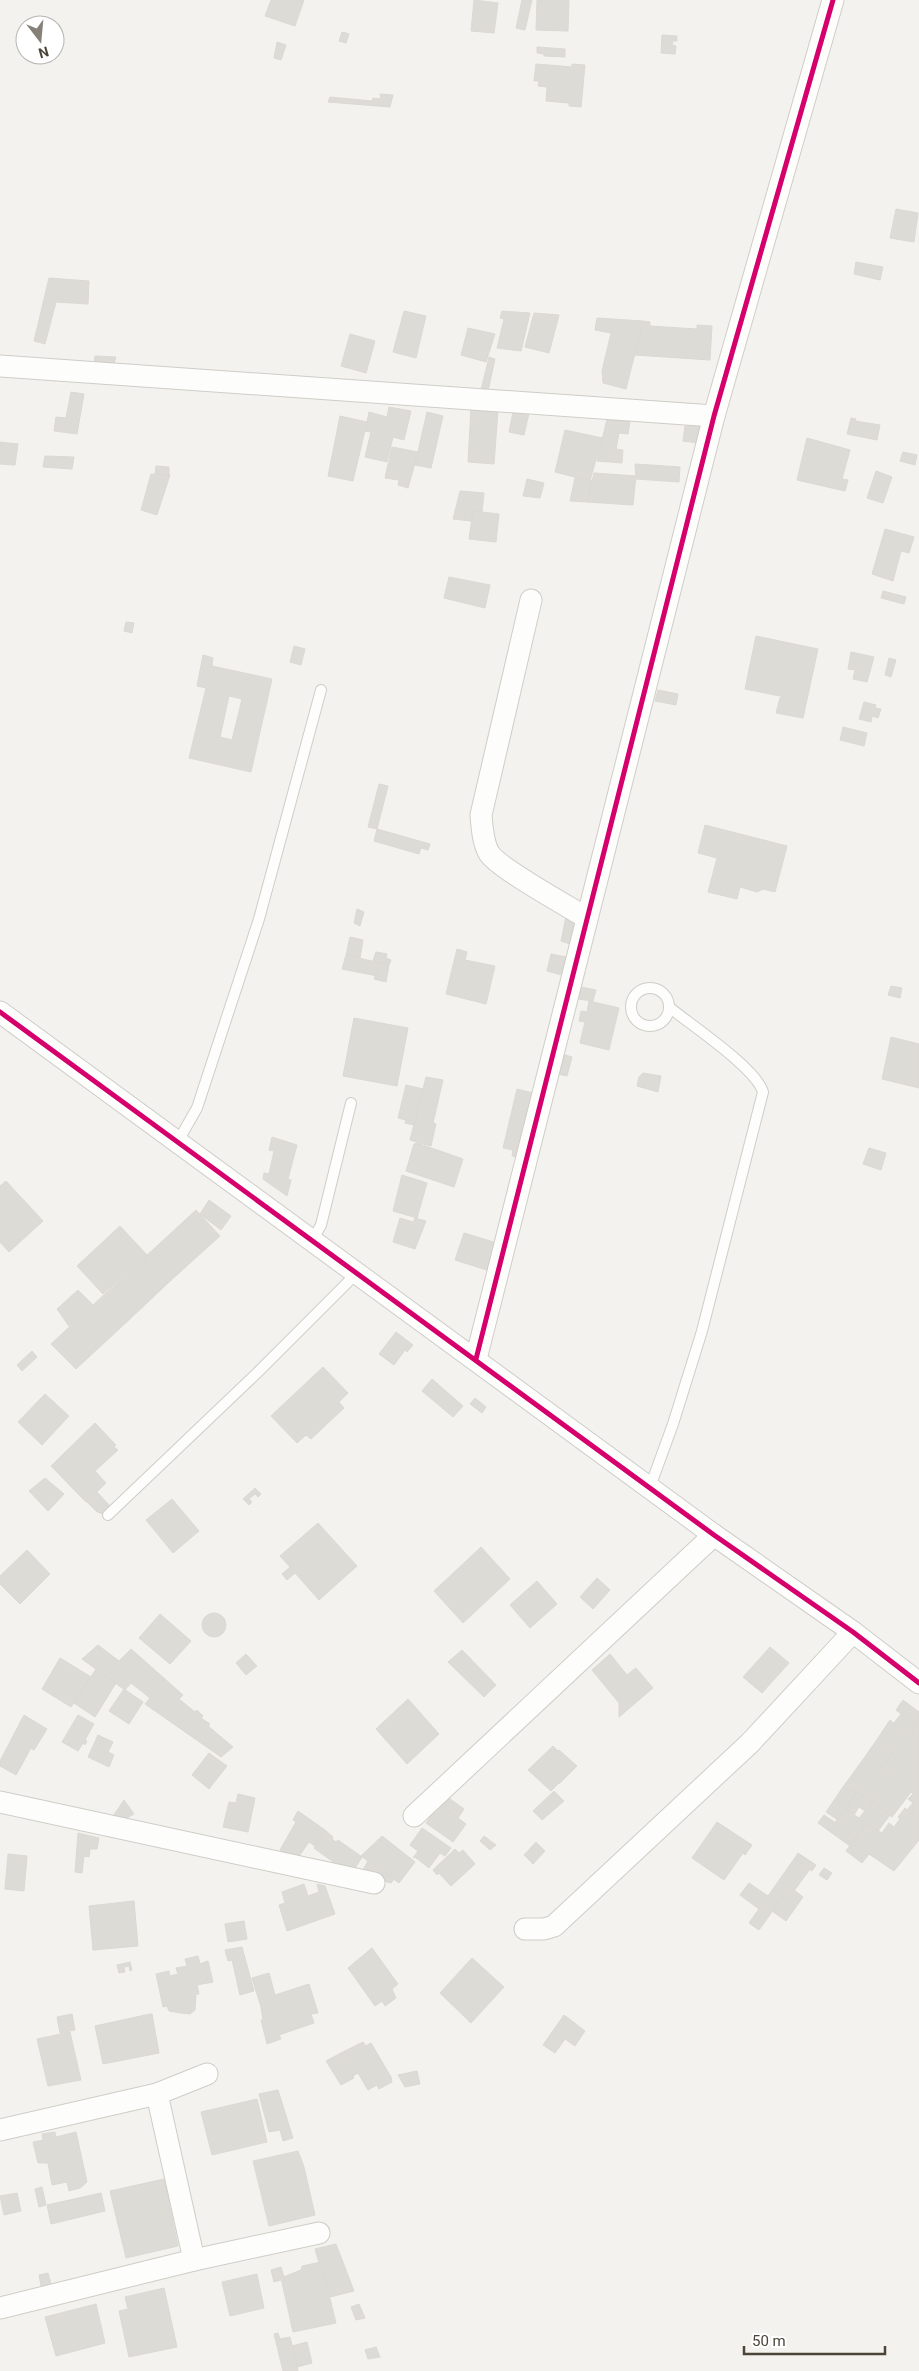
<svg xmlns="http://www.w3.org/2000/svg" width="919" height="2371" viewBox="0 0 919 2371" font-family="Roboto,sans-serif">
  <style>
    .building { fill: #dddbd6; stroke: #dcd9d4; fill-rule: evenodd }
    .lines { fill: none; stroke-linecap: round; stroke-linejoin: round }
    .lane-casing { stroke: #cfcdc8; stroke-width: 12 }
    .street-casing { stroke: #cfcdc8; stroke-width: 23 }
    .lane { stroke: #fdfdfc; stroke-width: 10 }
    .street { stroke: #fdfdfc; stroke-width: 21 }
    .cycleway-casing { stroke: #fff; stroke-width: 8 }
    .cycleway { stroke: #d6006c; stroke-width: 5 }
  </style>
  <rect width="100%" height="100%" fill="#f3f2ee"/>
  <g class="building">
    <polygon points="271,0 304,0 295,26 265,16"/>
    <polygon points="474,0 498,3 494,33 471,31"/>
    <polygon points="522,0 532,0 525,30 516,28"/>
    <polygon points="537,0 569,0 568,31 536,30"/>
    <polygon points="342,32 349,34 346,43 339,41"/>
    <polygon points="662,35 677,36 677,41 673,41 672,45 676,46 675,54 661,53"/>
    <polygon points="277,42 286,45 281,60 274,58"/>
    <polygon points="537,47 565,49 565,57 544,56 544,54 537,53"/>
    <polygon points="536,64 572,67 572,64 585,65 581,107 569,106 569,103 546,101 547,87 538,86 539,81 534,81"/>
    <polygon points="380,94 393,95 390,107 328,102 330,97 372,101 373,98 381,99"/>
    <polygon points="896,209 918,213 914,242 890,238"/>
    <polygon points="856,262 883,267 880,280 854,274"/>
    <polygon points="49,278 89,281 88,304 56,302 45,344 34,341"/>
    <polygon points="404,311 426,316 416,358 393,352"/>
    <polygon points="502,311 530,313 521,351 497,348 504,319 500,318"/>
    <polygon points="534,313 559,315 549,353 525,347"/>
    <polygon points="597,318 643,321 626,389 603,383 602,371 611,333 595,330"/>
    <polygon points="643,321 650,322 650,326 697,329 697,325 712,326 710,360 635,355"/>
    <polygon points="468,328 495,334 486,362 461,355"/>
    <polygon points="350,334 375,341 366,373 341,366"/>
    <polygon points="95,356 116,357 113,367 94,365"/>
    <polygon points="489,357 495,359 488,391 481,390"/>
    <polygon points="71,392 84,394 77,434 54,431 56,417 66,418"/>
    <polygon points="389,407 411,411 404,440 393,437 387,462 365,457 371,432 365,431 369,412 387,417"/>
    <polygon points="471,408 498,410 494,464 468,462"/>
    <polygon points="427,412 443,416 431,468 415,465"/>
    <polygon points="513,412 529,413 524,435 509,432"/>
    <polygon points="340,416 367,422 353,481 328,476"/>
    <polygon points="851,418 856,419 855,421 880,425 877,440 847,434 850,422 853,423 850,421"/>
    <polygon points="607,419 630,421 628,434 619,433 616,449 623,450 622,463 597,461"/>
    <polygon points="685,426 702,427 698,443 683,441"/>
    <polygon points="565,430 602,438 590,481 555,472"/>
    <polygon points="807,438 850,450 842,479 848,480 845,491 797,480"/>
    <polygon points="0,442 18,444 15,465 0,464"/>
    <polygon points="392,447 418,452 408,488 398,485 399,480 385,478"/>
    <polygon points="903,452 917,455 915,465 900,461"/>
    <polygon points="45,456 74,457 72,469 43,467"/>
    <polygon points="635,464 680,467 679,482 636,479"/>
    <polygon points="156,466 169,467 169,475 155,474"/>
    <polygon points="876,471 892,477 883,503 867,498"/>
    <polygon points="594,473 636,476 633,505 587,502"/>
    <polygon points="151,474 170,475 157,515 141,510"/>
    <polygon points="575,478 592,481 587,502 570,501"/>
    <polygon points="527,479 544,483 540,498 523,496"/>
    <polygon points="460,491 484,493 482,512 473,511 471,521 453,519"/>
    <polygon points="473,511 499,514 496,542 469,539"/>
    <polygon points="885,529 914,537 909,553 901,551 893,581 872,574"/>
    <polygon points="449,577 490,585 485,608 444,598"/>
    <polygon points="883,591 906,597 904,604 881,598"/>
    <polygon points="126,622 134,623 132,633 124,631"/>
    <polygon points="756,636 818,649 803,718 776,713 780,698 785,697 745,689"/>
    <polygon points="294,646 305,649 301,665 290,662"/>
    <polygon points="851,652 874,657 867,682 853,679 855,670 848,669"/>
    <path d="M203,655L213,658L212,666L272,679L251,772L189,758L206,688L197,686ZM229,696L242,699L232,740L220,737Z"/>
    <polygon points="889,658 896,660 891,677 885,675"/>
    <polygon points="658,690 678,694 676,705 655,701"/>
    <polygon points="864,702 876,705 875,708 881,709 878,718 872,716 871,722 859,719"/>
    <polygon points="843,727 867,733 864,746 840,740"/>
    <polygon points="379,784 388,786 377,829 368,827"/>
    <polygon points="705,825 787,846 775,892 763,889 757,892 740,887 737,899 708,892 717,858 698,853"/>
    <polygon points="377,829 430,844 428,850 421,848 419,854 374,841"/>
    <polygon points="357,909 364,912 360,926 354,923"/>
    <polygon points="566,916 576,916 570,944 561,941"/>
    <polygon points="350,937 363,940 360,958 346,955"/>
    <polygon points="457,949 467,952 465,960 495,966 486,1004 446,994"/>
    <polygon points="376,952 387,954 386,958 391,960 389,965 373,961"/>
    <polygon points="551,954 566,957 562,975 547,971"/>
    <polygon points="346,955 380,963 377,976 342,969"/>
    <polygon points="380,963 389,965 386,982 374,979"/>
    <polygon points="891,986 902,988 900,998 888,995"/>
    <polygon points="581,987 596,990 593,1001 578,999"/>
    <polygon points="589,1001 619,1008 609,1050 580,1043 585,1022 579,1021 581,1011 587,1012"/>
    <polygon points="354,1018 408,1028 397,1086 343,1076"/>
    <polygon points="891,1037 919,1044 919,1088 882,1079"/>
    <polygon points="562,1054 572,1057 567,1076 557,1074"/>
    <polygon points="643,1073 661,1076 658,1092 637,1086 639,1077"/>
    <polygon points="426,1077 443,1080 433,1123 436,1124 431,1146 410,1140"/>
    <polygon points="406,1085 423,1089 414,1125 405,1123 406,1120 398,1118"/>
    <polygon points="517,1089 533,1093 518,1157 512,1156 513,1150 503,1148"/>
    <polygon points="272,1137 297,1145 288,1179 291,1180 287,1196 263,1179 264,1173 269,1174 274,1151 269,1150"/>
    <polygon points="417,1143 463,1159 454,1187 406,1171 414,1144"/>
    <polygon points="869,1148 886,1153 881,1170 863,1164"/>
    <polygon points="402,1175 427,1183 417,1218 393,1211"/>
    <polygon points="6,1181 43,1221 9,1252 0,1242 0,1186"/>
    <polygon points="209,1200 231,1216 221,1230 200,1214"/>
    <polygon points="196,1210 220,1236 168,1283 144,1258"/>
    <polygon points="400,1218 413,1222 415,1218 426,1221 415,1249 393,1242"/>
    <polygon points="120,1226 147,1255 103,1294 77,1266"/>
    <polygon points="464,1233 497,1243 490,1271 455,1260"/>
    <polygon points="144,1258 168,1283 131,1318 106,1293"/>
    <polygon points="78,1290 93,1305 69,1326 57,1309"/>
    <polygon points="106,1293 131,1318 76,1369 51,1344"/>
    <polygon points="396,1332 413,1345 407,1352 405,1350 394,1365 379,1354"/>
    <polygon points="32,1351 37,1357 22,1371 17,1365"/>
    <polygon points="323,1367 348,1393 339,1402 344,1408 311,1439 306,1435 297,1443 271,1416"/>
    <polygon points="432,1379 463,1406 453,1417 422,1391"/>
    <polygon points="45,1394 69,1416 42,1445 18,1422"/>
    <polygon points="475,1398 486,1407 482,1413 470,1404"/>
    <polygon points="95,1423 116,1445 114,1447 118,1450 95,1471 106,1483 86,1502 51,1466"/>
    <polygon points="45,1478 64,1494 48,1511 29,1491"/>
    <polygon points="255,1488 261,1494 258,1497 255,1494 249,1499 252,1502 249,1505 243,1499"/>
    <polygon points="97,1492 110,1506 103,1514 97,1512 87,1502"/>
    <polygon points="172,1499 199,1531 173,1553 146,1520"/>
    <polygon points="318,1523 357,1566 319,1600 295,1573 287,1580 282,1574 290,1567 280,1556"/>
    <polygon points="481,1547 510,1579 463,1623 434,1591"/>
    <polygon points="27,1550 50,1574 20,1604 0,1584 0,1576"/>
    <polygon points="597,1578 610,1590 593,1609 580,1597"/>
    <polygon points="537,1581 557,1604 530,1628 510,1605"/>
    <circle cx="214" cy="1625" r="12"/>
    <polygon points="160,1614 191,1641 170,1664 139,1638"/>
    <polygon points="98,1645 119,1661 131,1649 183,1695 179,1699 195,1712 197,1710 203,1716 201,1718 210,1724 208,1726 233,1747 221,1757 145,1704 150,1698 131,1683 125,1690 82,1659"/>
    <polygon points="770,1647 789,1663 762,1693 743,1677"/>
    <polygon points="462,1650 496,1685 484,1697 448,1662"/>
    <polygon points="246,1654 257,1666 246,1675 236,1663"/>
    <polygon points="610,1654 627,1675 636,1668 653,1688 619,1717 619,1703 592,1670"/>
    <polygon points="60,1658 91,1677 71,1707 42,1689"/>
    <polygon points="96,1669 116,1683 95,1717 74,1703"/>
    <polygon points="124,1689 143,1702 129,1724 109,1711"/>
    <polygon points="408,1699 439,1734 407,1764 376,1729"/>
    <polygon points="903,1700 919,1712 919,1722 916,1725 896,1710"/>
    <polygon points="901,1714 916,1725 908,1735 894,1723"/>
    <polygon points="24,1715 47,1729 34,1750 31,1748 16,1775 0,1766 0,1761"/>
    <polygon points="78,1715 94,1724 85,1740 87,1741 85,1745 83,1743 78,1751 62,1742"/>
    <polygon points="890,1720 908,1735 893,1754 876,1741"/>
    <polygon points="919,1722 919,1788 914,1794 911,1792 892,1817 868,1799 885,1773 880,1769"/>
    <polygon points="98,1735 113,1742 108,1752 114,1755 109,1767 88,1757"/>
    <polygon points="876,1741 893,1754 880,1769 864,1758"/>
    <polygon points="553,1746 558,1751 542,1767 558,1784 551,1791 528,1770"/>
    <polygon points="559,1750 577,1766 559,1784 542,1767"/>
    <polygon points="209,1753 227,1766 209,1789 192,1775"/>
    <polygon points="864,1758 885,1773 868,1799 852,1788 850,1792 843,1787"/>
    <polygon points="843,1787 850,1792 852,1788 857,1792 838,1820 826,1812"/>
    <polygon points="919,1788 919,1821 907,1810 913,1803 908,1799"/>
    <polygon points="554,1791 564,1801 542,1820 533,1811"/>
    <polygon points="857,1792 872,1802 865,1811 859,1807 854,1815 846,1809"/>
    <polygon points="238,1794 255,1798 248,1832 223,1827 229,1802 236,1803"/>
    <polygon points="446,1796 464,1809 458,1818 440,1805"/>
    <polygon points="124,1800 134,1814 123,1820 112,1818"/>
    <polygon points="872,1802 890,1815 878,1831 859,1818"/>
    <polygon points="439,1804 466,1824 453,1842 426,1823"/>
    <polygon points="905,1808 919,1821 919,1840 894,1871 869,1854 862,1863 846,1851 866,1823 882,1833 889,1823 894,1827 900,1819 898,1817"/>
    <polygon points="846,1809 866,1823 856,1837 835,1822"/>
    <polygon points="298,1811 325,1830 315,1846 309,1842 297,1859 280,1850 296,1822 293,1820"/>
    <polygon points="824,1815 856,1837 850,1846 818,1823"/>
    <polygon points="717,1822 752,1845 745,1855 743,1853 724,1880 692,1858"/>
    <polygon points="422,1828 451,1848 445,1856 440,1853 429,1868 415,1857 413,1858 418,1851 410,1845"/>
    <polygon points="325,1830 333,1837 332,1839 336,1842 338,1840 362,1857 352,1873 334,1867 336,1864 314,1848"/>
    <polygon points="78,1833 99,1838 97,1849 90,1849 89,1857 84,1856 82,1873 75,1872"/>
    <polygon points="382,1836 415,1862 399,1883 361,1856"/>
    <polygon points="484,1836 496,1845 490,1850 480,1841"/>
    <polygon points="536,1842 545,1851 533,1864 524,1855"/>
    <polygon points="455,1849 459,1853 463,1850 475,1864 451,1886 439,1873 437,1875 433,1870"/>
    <polygon points="798,1853 816,1865 812,1871 794,1859"/>
    <polygon points="8,1854 27,1856 24,1891 5,1889"/>
    <polygon points="794,1859 810,1869 794,1891 790,1887 759,1930 749,1923"/>
    <polygon points="368,1861 394,1879 391,1883 360,1875"/>
    <polygon points="824,1868 832,1873 827,1880 819,1875"/>
    <polygon points="749,1883 768,1896 759,1909 740,1895"/>
    <polygon points="304,1884 308,1896 319,1892 317,1884 325,1886 335,1914 287,1931 279,1905 285,1903 282,1892"/>
    <polygon points="790,1887 803,1897 786,1921 772,1911"/>
    <polygon points="134,1901 138,1946 93,1950 89,1906"/>
    <polygon points="244,1921 247,1939 228,1942 225,1924"/>
    <polygon points="242,1947 254,1991 240,1995 232,1960 228,1961 225,1950"/>
    <polygon points="372,1948 398,1984 392,1989 396,1998 385,2006 382,2001 375,2006 348,1968"/>
    <polygon points="198,1956 200,1964 208,1961 213,1982 197,1985 199,1994 196,1994 195,2010 190,2014 181,2013 169,2011 167,2006 163,2007 156,1974 169,1971 170,1976 178,1974 176,1968 187,1966 185,1959"/>
    <polygon points="472,1958 504,1987 471,2023 440,1993"/>
    <polygon points="130,1962 132,1970 130,1971 129,1966 124,1967 125,1972 119,1973 117,1965"/>
    <polygon points="269,1973 275,1995 309,1984 318,2013 311,2014 314,2023 279,2035 281,2039 267,2044 261,2020 263,2020 261,2007 252,1978"/>
    <polygon points="72,2014 75,2030 60,2033 57,2017"/>
    <polygon points="150,2014 152,2014 159,2053 103,2064 95,2026"/>
    <polygon points="564,2015 576,2024 555,2053 543,2045"/>
    <polygon points="576,2024 585,2031 575,2046 565,2039"/>
    <polygon points="70,2032 81,2080 48,2086 37,2039"/>
    <polygon points="363,2042 366,2046 371,2043 391,2077 392,2082 379,2089 377,2085 368,2090 345,2051"/>
    <polygon points="345,2051 358,2073 353,2076 341,2053"/>
    <polygon points="341,2053 354,2078 341,2085 326,2061"/>
    <polygon points="417,2071 420,2084 405,2087 398,2075"/>
    <polygon points="278,2090 293,2138 283,2141 280,2130 269,2132 259,2094"/>
    <polygon points="257,2099 267,2142 212,2155 201,2112"/>
    <polygon points="55,2132 56,2137 76,2132 87,2182 80,2188 69,2191 67,2182 52,2185 48,2163 38,2163 33,2142 43,2140 42,2134"/>
    <polygon points="298,2151 304,2167 315,2215 269,2226 253,2161"/>
    <polygon points="164,2179 178,2246 126,2258 110,2191"/>
    <polygon points="42,2187 46,2205 39,2207 35,2189"/>
    <polygon points="17,2193 21,2211 4,2215 0,2196"/>
    <polygon points="101,2193 105,2211 51,2224 47,2205"/>
    <polygon points="336,2244 354,2291 330,2297 321,2262 319,2263 315,2249"/>
    <polygon points="321,2262 336,2323 293,2332 281,2278 301,2270 302,2266"/>
    <polygon points="281,2267 284,2277 281,2278 281,2280 274,2282 271,2270"/>
    <polygon points="48,2273 51,2284 41,2286 39,2275"/>
    <polygon points="257,2274 264,2308 230,2316 222,2282"/>
    <polygon points="164,2288 177,2347 129,2357 119,2311 128,2309 125,2297"/>
    <polygon points="96,2304 105,2343 56,2356 45,2317"/>
    <polygon points="359,2304 365,2318 356,2320 351,2307"/>
    <polygon points="278,2333 280,2339 290,2337 298,2371 283,2371 274,2334"/>
    <polygon points="307,2342 312,2363 297,2367 292,2346"/>
    <polygon points="376,2347 380,2357 368,2359 365,2350"/>
  </g>
  <g class="lines">
    <g class="lane-casing">
      <g id="lane">
        <circle cx="650" cy="1007" r="19"/>
        <polyline points="177,1143 197,1108 259,919 321,690"/>
        <polyline points="312,1241 321,1225 351,1103"/>
        <path d="M650,1487L673,1424L702,1331L763,1092C756,1068 691,1025 669,1007"/>
        <polyline points="108,1515 259,1371 356,1274"/>
      </g>
    </g>
    <g class="street-casing">
      <g id="street">
        <polyline points="0,366 714,416"/>
        <path d="M531,600L481,815C482,827 483,843 489,853C497,867 569,907 587,918"/>
        <polyline points="0,1012 714,1535 853,1632 919,1683"/>
        <polyline points="476,1359 714,416 833,0"/>
        <polyline points="0,1802 374,1883"/>
        <polyline points="414,1816 714,1535"/>
        <polyline points="525,1929 544,1929 554,1926 750,1743 853,1632"/>
        <polyline points="157,2094 194,2260"/>
        <polyline points="0,2130 157,2094 207,2074"/>
        <polyline points="0,2308 194,2260 319,2233"/>
      </g>
    </g>
    <use href="#lane" class="lane"/>
    <use href="#street" class="street"/>
    <g class="cycleway-casing">
      <g id="cycleway">
        <polyline points="0,1012 714,1535 853,1632 919,1683"/>
        <polyline points="476,1359 714,416 833,0"/>
      </g>
    </g>
    <use href="#cycleway" class="cycleway"/>
  </g>
  <g transform="translate(40 40) rotate(164)"><circle r="24" fill="#ffffff" stroke="#b7b4af"/>
  <path d="M0-4L9 19L0 12L-9 19Z" fill="#868178"/>
  <text y="-8" font-size="14" font-weight="bold" text-anchor="middle" fill="#4b4438">N</text>
  </g>
  <path d="M744 2346v8h141v-8" fill="none" stroke="#4b4438" stroke-width="2.5"/>
  <text x="752" y="2346" font-size="15" fill="#4b4438" stroke="#ffffff" stroke-width="4" paint-order="stroke">50 m</text>
</svg>
